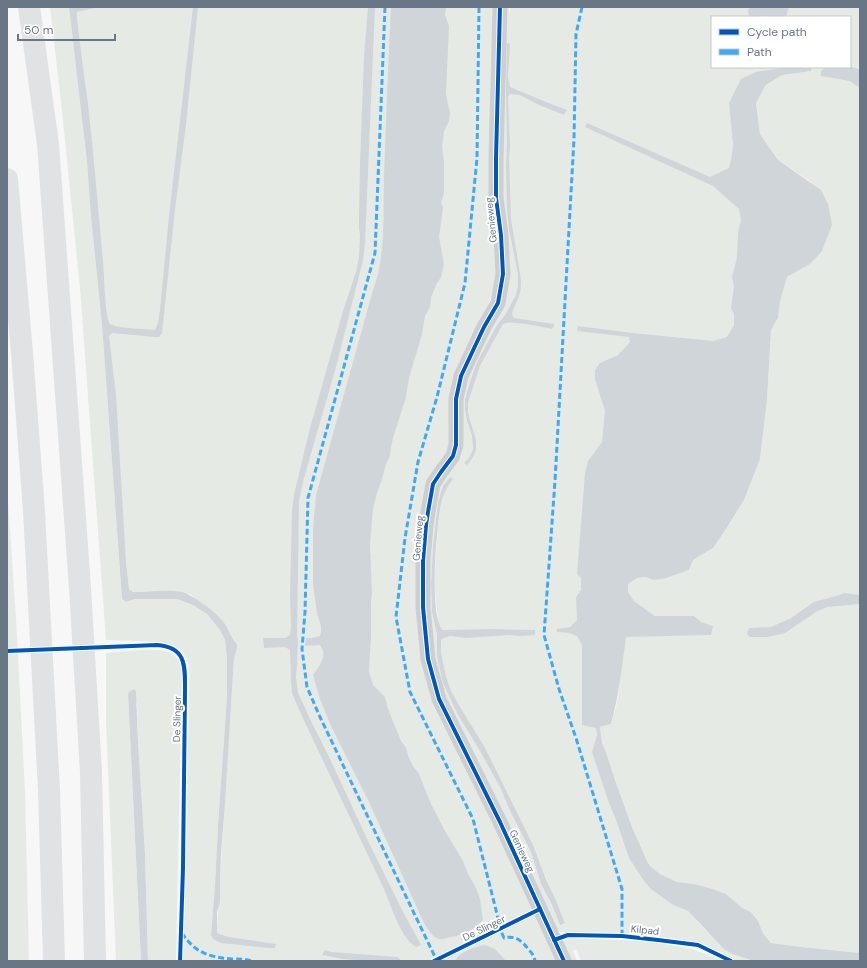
<svg xmlns="http://www.w3.org/2000/svg" width="867" height="968" viewBox="0 0 867 968" font-family="'DM Sans',sans-serif">
  <style>
    .green { fill: #e6eae5; fill-rule: evenodd }
    .water { fill: #d0d5d9 }
    .lines { fill: none; stroke-linecap: round; stroke-linejoin: round }
    .street { stroke: #cdced0; stroke-width: 15 }
    .highway { stroke: #e1e2e3; stroke-width: 22 }
    .quiet { stroke: #3fa9f5; stroke-width: 3; stroke-dasharray: 6 3; stroke-linecap: butt }
    .cycleway-casing { stroke: #fff; stroke-width: 6 }
    .cycleway { stroke: #0057b8; stroke-width: 4 }
    .labels { text-anchor: middle; dominant-baseline: central; stroke-width: 4; stroke-linejoin: round; paint-order: stroke }
    .street-label { font-size: 10px; fill: #697685; stroke: #fff }
  </style>
  <rect width="100%" height="100%" fill="#f7f7f7"/>
  <g class="green">
    <path d="M50,7H69L87,162L91,217L102,325L122,599L126,602L135,599H177L193,605L207,614L220,630L225,640L227,660V696L218,825L215,885L211,935L229,937L217,933V927L234,658L223,621L190,594L133,592L129,589L126,562L106,312L76,7H495L496,276L492,296L457,374L451,447L434,474L420,635L559,961H183C185,887 187,813 188,739C189,723 189,707 189,690C189,681 191,669 187,660C183,649 172,644 161,642L106,640L80,288L62,111Z"/>
    <path d="M504,7H509V17L510,7H785L784,17H712V67H790L771,70L751,74L737,97L743,206L734,325L580,592L596,728L618,826L623,839L673,905L688,911L706,931L751,960L768,961H740L734,960L720,954L698,943L669,938L634,933H573L560,932L554,925L442,695L432,659L427,557L438,485L462,457L463,386L506,293L501,201ZM512,303L503,324L480,366L468,403V413L472,424L476,449L465,464L469,459L473,449L472,436L467,421L465,410V399L477,362L497,325L505,315ZM453,479L446,489L441,503L438,526L434,584L436,604L441,640V652L446,676L451,691L511,801L536,854L565,922L560,925L552,905L541,884L531,852L510,811L501,789L480,751L458,715L437,656V635L432,612L431,586L433,545L438,502Z"/>
    <polygon points="789,7 860,7 860,953 802,947 771,943 763,933 758,921 751,912 741,907 726,894 713,889 694,884 677,882 660,874 650,866 647,861 632,827 615,780 608,758 604,747 602,743 600,727 611,724 616,707 619,689 623,641 626,637 713,626 701,622 694,616 655,616 634,601 628,592 628,584 637,578 646,577 654,580 689,570 693,560 713,548 724,532 744,500 760,459 767,400 771,330 778,318 780,302 787,277 810,264 811,182 778,160 760,134 756,102 766,85 782,75 812,71 810,67 850,67 850,17 786,17"/>
    <polygon points="7,485 16,618 25,791 29,961 7,961"/>
    <path d="M137,650C157,650 179,646 182,672L176,961H148L145,853L138,742L137,703L128,693L141,961H116L106,722V653Z"/>
    <polygon points="568,938 646,941 692,949 724,961 581,961 576,949 573,951 577,961 569,961 563,942"/>
  </g>
  <g class="water">
    <path d="M69,7H99L77,12V17C80,46 84,75 88,104C94,156 98,209 103,261C104,272 105,318 110,324C115,328 147,329 155,330L158,323L160,310L169,216L193,7H198L186,124L175,210L162,333L159,337H155L112,333L109,336L116,395L126,562L129,589L133,592C146,592 170,589 182,592C193,595 214,611 222,620C228,627 230,637 237,644V648L234,658L225,804L221,854L220,880V902L217,912V933L229,937L276,944L275,948H268L221,943L213,939L211,935L215,885L218,825L227,696V660L225,640L220,630L207,614L193,605L177,599H135L126,602L122,599L102,325L91,217L87,162Z"/>
    <path d="M368,7H375L365,243L363,260L336,367L304,478L299,501L297,637L298,639L297,666L296,677L298,693L312,723L330,759L369,843L403,912L421,945L416,947C400,938 391,904 383,887C356,829 328,772 301,714L292,693L291,682L290,650L285,647L264,648L263,638H285L290,635L291,628L290,595L292,510L294,495L309,432L343,311L356,272L359,257L360,235L359,229V216L360,162L364,56Z"/>
    <path d="M391,7H446L445,15L449,26L446,93L448,105L450,112L449,121L444,131L442,147L444,162V194L441,202L443,208L439,237L444,264L441,277L436,285L431,298L430,307L425,316L422,334L409,378L406,397L393,438L391,447L390,456L386,464L382,479L377,493L373,509L370,544L372,593L371,602V638L369,672L373,685L385,697L388,709L401,741L406,748L409,758L413,766L419,774L431,804L445,831L463,861L468,874L476,888L480,899L483,920C473,931 461,936 446,938C444,939 439,940 437,938C431,936 426,926 423,921L369,802L331,726L320,699L313,675C317,669 325,660 323,651C322,648 321,647 320,645L305,646L306,638H312L320,636L321,632V626L317,613L313,584V529L316,495L373,290C386,256 383,215 384,178C386,121 388,64 391,7Z"/>
    <polygon points="750,7 789,7 786,17 752,17 749,16 748,11"/>
    <path d="M507,43L510,44L508,77L510,87L556,106L567,110L564,115L539,105L520,95L510,94L508,97L510,147L509,157L511,219L521,280C521,285 521,291 519,296C517,302 513,308 512,314L514,318L554,324V326L552,329C541,327 512,320 503,324L480,366L468,403V413L476,439V450L473,457L467,465L464,463L469,458L473,449L472,436L467,421L465,410V399L471,379L477,362L497,325L505,315L516,295L518,286V274L509,229L507,208L506,168L507,141L506,90Z"/>
    <path d="M790,67H810L812,71L782,75L766,85L756,103L760,134L778,160L821,190L828,204L832,225L822,251L810,264L787,277L780,302L778,318L771,330L767,400L760,459L744,500L724,532L713,548L693,560L689,570L666,578L654,580L646,577L637,578L628,584V592L634,601L655,616H694L701,622L713,626L711,635L626,637C622,666 619,695 611,724L600,727L602,743L604,747L608,758L615,780L632,827L647,861L650,866L660,874L677,882L694,884L713,889L726,894L741,907L751,912L758,921L763,933L771,943L802,947L860,953V961L751,960L733,954L724,949L688,911L673,905L651,889L644,881L629,858L615,817L609,803L592,752L597,735L596,728L582,725V645L577,636L569,633L557,632V629L570,627L577,620L576,597L581,590V578L577,574L585,473L588,461L602,442L605,411L595,379V370L600,363L618,355L630,342L629,337L577,331L578,326L632,333L713,341L727,337L734,325V314L731,308L734,287L732,277L737,258L738,232L741,220L739,209L713,186L585,127L587,123L710,177L729,168L732,155L733,144L729,103L741,79L756,72Z"/>
    <path d="M826,67C836,67 853,64 860,71V88L850,81L821,76V71Z"/>
    <path d="M450,477L453,479C448,486 443,494 441,504C437,525 428,616 443,630L489,629L535,630V635L521,636L509,635L466,638L450,636L444,638L441,640V652L446,676L451,691L460,707L484,746L495,768L533,845L546,879L555,898L565,923L560,925L552,905L541,884L531,852L510,811L501,789L480,751L458,715L443,683L437,656V635L432,612L431,586L433,545L438,502L443,486Z"/>
    <polygon points="845,593 860,595 860,604 827,607 816,612 785,633 768,637 750,637 747,634 749,628 771,627 791,618 814,602 836,596"/>
    <polygon points="135,689 136,692 138,742 145,853 148,961 141,961 128,693 132,690"/>
    <path d="M485,945L495,949L506,961H455C460,951 475,947 485,945Z"/>
    <polygon points="325,950 331,952 397,957 400,959 400,961 368,961 343,959 322,955"/>
  </g>
  <g class="lines">
    <polyline class="street" points="500,7 496,158 496,198 501,235 503,274 498,303 484,327 461,376 456,399 456,445 453,456 441,472 433,484 428,512 426,525 423,561 423,607 428,659 439,699 500,822 564,961"/>
    <g class="highway">
      <polyline points="29,7 48,144 80,588 91,772 95,961"/>
      <polyline points="7,179 22,353 34,511 49,790 54,961"/>
    </g>
    <g class="quiet">
      <polyline points="385,7 375,253 308,498 305,612 302,649 307,687 320,717 436,959"/>
      <path d="M479,7L477,158L465,283L437,397L418,462L405,538L396,617L410,692L473,819L499,922L500,929L504,938C516,935 522,941 529,950C532,953 534,956 535,961"/>
      <polyline points="582,7 576,34 574,139 555,481 544,635 559,689 576,738 622,889 622,936"/>
      <path d="M182,933C195,953 209,957 232,959C239,959 245,959 251,961"/>
    </g>
    <g class="cycleway-casing">
      <g id="cycleway">
        <polyline points="500,7 496,158 496,198 501,235 503,274 498,303 484,327 461,376 456,399 456,445 453,456 441,472 433,484 428,512 426,525 423,561 423,607 428,659 439,699 500,822 564,961"/>
        <path d="M7,651L157,645C187,647 185,667 185,691L183,868L180,961"/>
        <polyline points="554,940 568,935 622,936 658,940 698,945 731,961"/>
        <polyline points="434,961 540,909"/>
      </g>
    </g>
    <use href="#cycleway" class="cycleway"/>
  </g>
  <g class="labels">
    <g class="street-label">
      <text transform="translate(491 220) rotate(-96)">Genieweg</text>
      <text transform="translate(418 538) rotate(-85)">Genieweg</text>
      <text transform="translate(177 719) rotate(-89)">De Slinger</text>
      <text transform="translate(522 851) rotate(65)">Genieweg</text>
      <text transform="translate(484 928) rotate(-26)">De Slinger</text>
      <text transform="translate(645 930) rotate(6)">Kilpad</text>
    </g>
  </g>
  <rect width="867" height="968" fill="none" stroke="#697685" stroke-width="16"/>
  <rect x="711" y="16" width="140" height="52" fill="#ffffff" stroke="#c3c8ce"/>
  <rect x="719" y="29" width="20" height="6" fill="#0057b8" stroke="#c3c8ce"/>
  <text x="747" y="36" font-size="12" fill="#697685">Cycle path</text>
  <rect x="719" y="49" width="20" height="6" fill="#3fa9f5" stroke="#c3c8ce"/>
  <text x="747" y="56" font-size="12" fill="#697685">Path</text>
  <path d="M18 34v6h97v-6" fill="none" stroke="#697685" stroke-width="2"/>
  <text x="24" y="34" font-size="12" fill="#697685" stroke="#ffffff" stroke-width="3" paint-order="stroke">50 m</text>
</svg>
